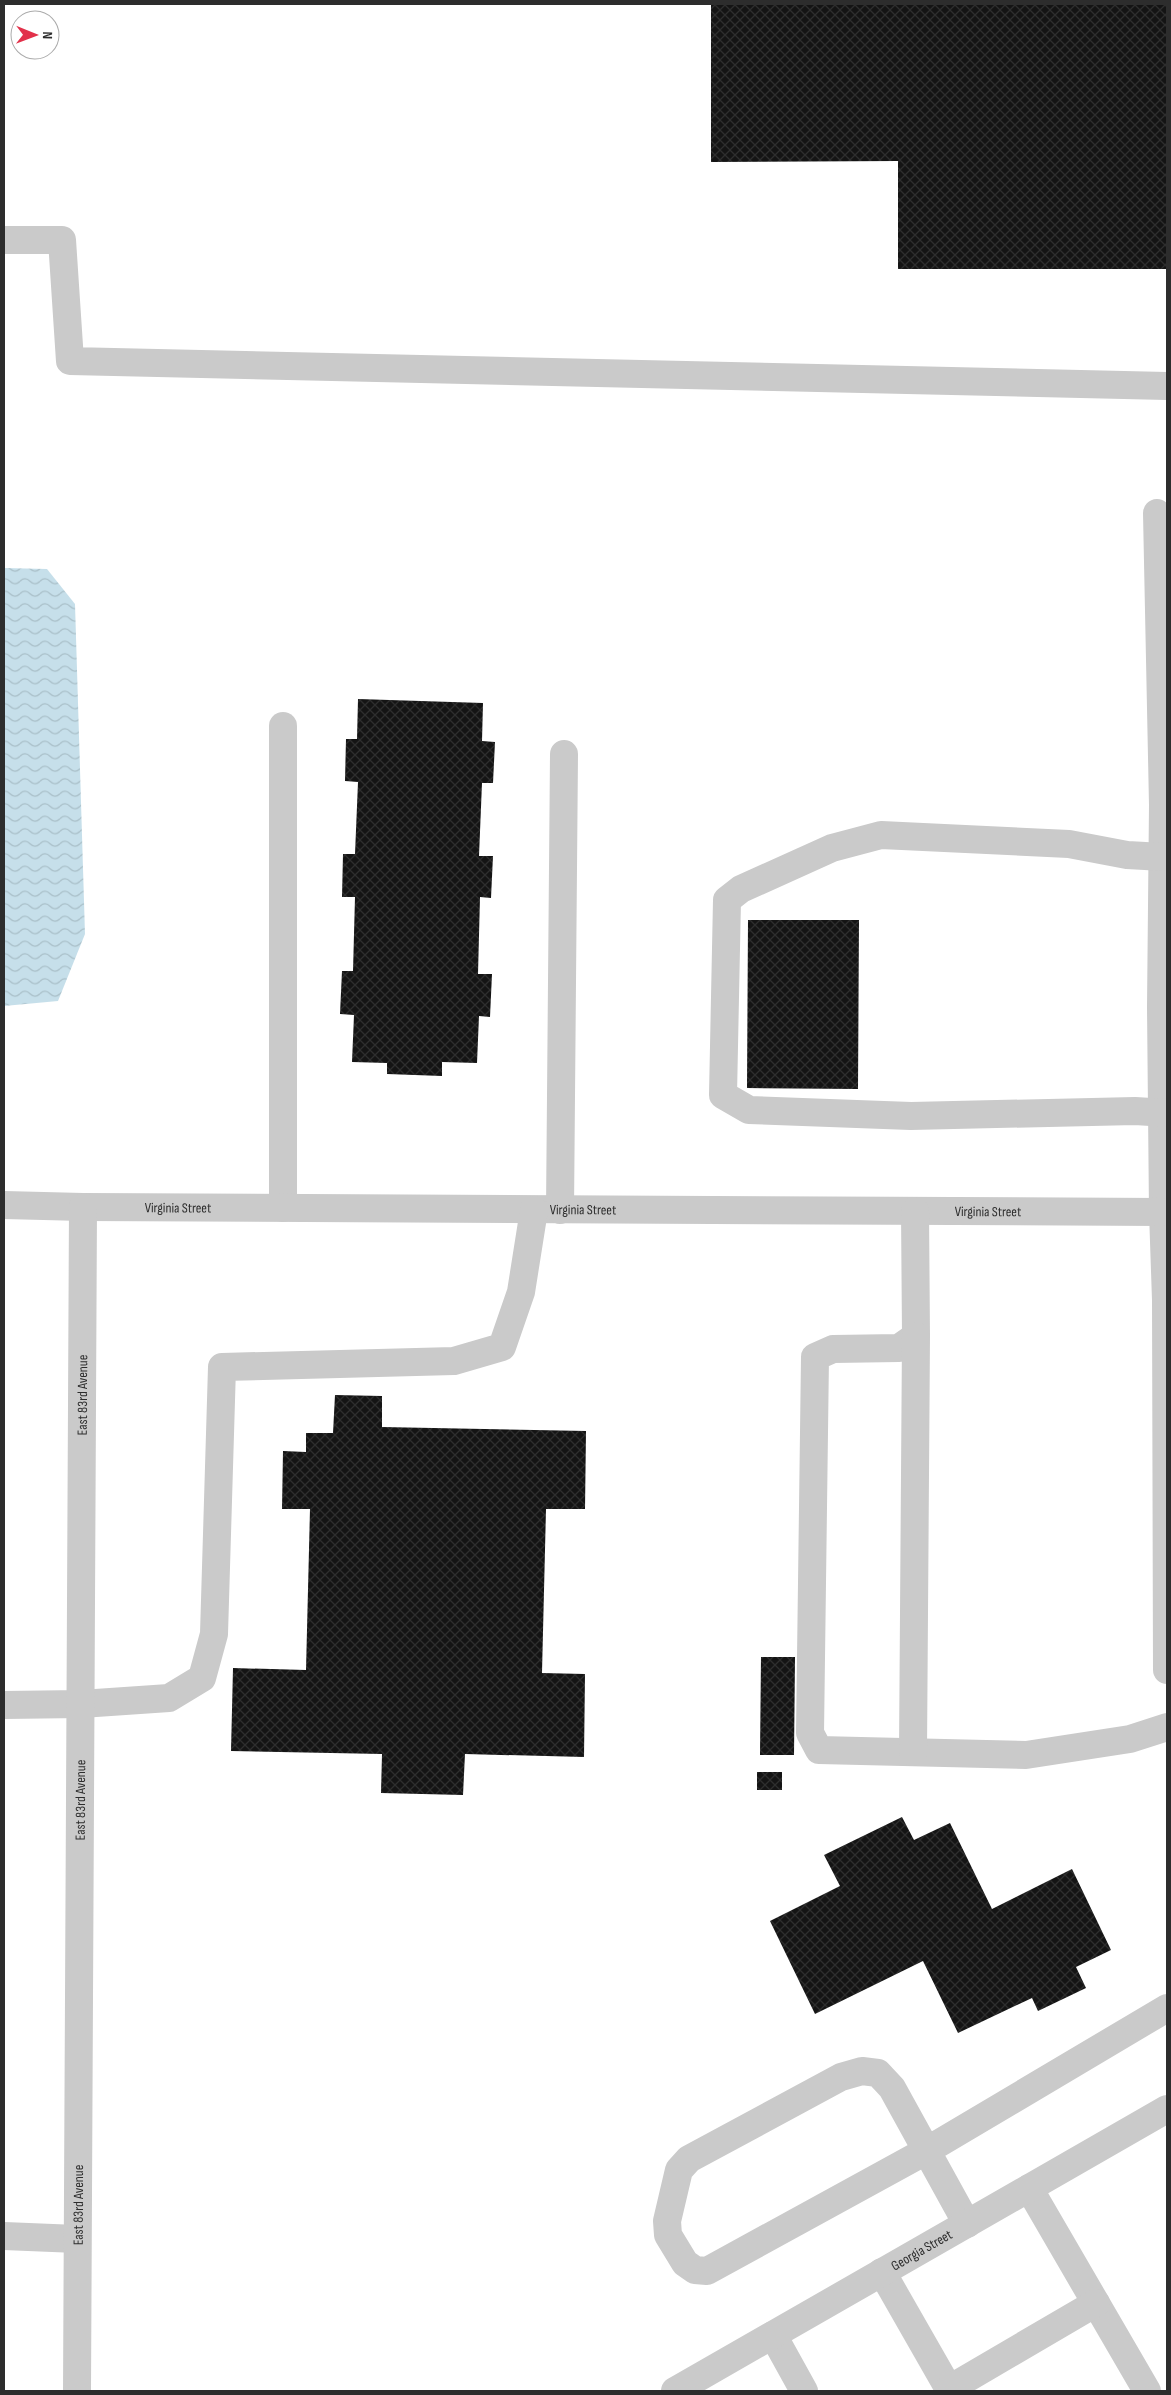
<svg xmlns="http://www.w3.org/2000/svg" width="1171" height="2395" font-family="'Sofia Sans Condensed',sans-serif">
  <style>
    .water { fill: url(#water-waves) }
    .building { fill: url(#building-cross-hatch) }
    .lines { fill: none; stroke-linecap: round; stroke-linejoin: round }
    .minor { stroke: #cacaca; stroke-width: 28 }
    .labels { text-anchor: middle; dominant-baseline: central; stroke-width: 5; stroke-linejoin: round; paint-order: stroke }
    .street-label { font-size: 14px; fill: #2d2d2d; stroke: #fff }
  </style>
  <defs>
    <pattern id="water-waves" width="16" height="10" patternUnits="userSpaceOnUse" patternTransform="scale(1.25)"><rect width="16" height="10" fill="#c6dfea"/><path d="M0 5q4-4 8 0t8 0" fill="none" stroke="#aac0c9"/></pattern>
    <pattern id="building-cross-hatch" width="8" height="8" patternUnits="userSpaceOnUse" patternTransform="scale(1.25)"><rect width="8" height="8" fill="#141414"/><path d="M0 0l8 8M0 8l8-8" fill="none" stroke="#2e2e2e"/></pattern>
  </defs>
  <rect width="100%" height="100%" fill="#fff"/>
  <path class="water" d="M 4,568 L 47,569 L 75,604 L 85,934 L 58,1001 L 4,1006 Z"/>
  <path class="building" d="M 711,4 L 1167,4 L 1167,269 L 898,269 L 898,161 L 711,162 Z
    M 358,699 L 483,703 L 482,741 L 495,742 L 493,783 L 482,783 L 479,856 L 493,856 L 491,898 L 480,897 L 478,974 L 492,974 L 490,1017 L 479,1016 L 477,1063 L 442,1062 L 442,1076 L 387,1074 L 387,1063 L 352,1062 L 354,1015 L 340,1014 L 342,971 L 353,971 L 355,897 L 342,897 L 343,854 L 355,854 L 358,782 L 345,781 L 346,739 L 357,739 Z
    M 748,920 L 859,920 L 858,1089 L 747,1088 Z
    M 335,1395 L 382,1396 L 382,1427 L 586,1431 L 585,1509 L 546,1509 L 542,1673 L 585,1674 L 584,1757 L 465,1754 L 463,1795 L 381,1793 L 382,1754 L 231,1751 L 233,1668 L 306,1670 L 310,1509 L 282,1509 L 283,1451 L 306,1452 L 306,1433 L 333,1433 Z
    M 761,1657 L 795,1657 L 794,1755 L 760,1755 Z
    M 757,1772 L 782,1772 L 782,1790 L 757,1790 Z
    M 902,1817 L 914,1840 L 950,1823 L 992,1909 L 1072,1869 L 1111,1950 L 1076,1967 L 1086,1988 L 1038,2011 L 1032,1998 L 958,2033 L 923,1961 L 815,2014 L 770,1921 L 840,1886 L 824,1855 Z"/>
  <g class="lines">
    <g class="minor">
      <path d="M 4,240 L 62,240 L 70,361 L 1167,386"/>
      <path d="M 1157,513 L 1163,805 L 1161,1007 L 1163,1212 L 1166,1300 L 1167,1670"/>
      <path d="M 283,726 L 283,1208"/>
      <path d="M 1163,857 L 1127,855 L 1069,844 L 881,835 L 832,848 L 741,889 L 727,900 L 723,1095 L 749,1110 L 911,1116 L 1135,1111 L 1167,1113"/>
      <path id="s1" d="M 4,1205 L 83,1207 L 1163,1212"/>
      <path d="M 560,1210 L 564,754"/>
      <path d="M 915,1211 L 916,1336 L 899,1348 L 833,1349 L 815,1357 L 810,1733 L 819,1750 L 1026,1755 L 1130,1739 L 1167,1727"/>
      <path d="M 4,1705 L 81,1704 L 169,1698 L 202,1678 L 214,1634 L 222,1367 L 454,1361 L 502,1347 L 521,1292 L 534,1210"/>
      <path d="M 913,1752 L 916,1336"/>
      <path d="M 1029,2188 L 1147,2391"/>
      <path d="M 967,2224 L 892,2088 L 878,2073 L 862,2071 L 841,2077 L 689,2159 L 679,2170 L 667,2221 L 668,2235 L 685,2263 L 695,2270 L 707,2271 L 926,2151 L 1167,2008"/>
      <path d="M 4,2236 L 77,2239"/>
      <path d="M 882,2272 L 950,2391"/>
      <path d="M 773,2335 L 804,2391"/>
      <path d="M 949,2389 L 1096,2303"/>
      <path id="s2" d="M 77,2391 L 83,1207"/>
      <path id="s3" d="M 675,2391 L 1167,2109"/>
    </g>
  </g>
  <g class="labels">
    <g class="street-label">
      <text stroke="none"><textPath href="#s1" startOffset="174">Virginia Street</textPath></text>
      <text stroke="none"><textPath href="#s1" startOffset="579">Virginia Street</textPath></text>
      <text stroke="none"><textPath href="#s1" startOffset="984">Virginia Street</textPath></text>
      <text stroke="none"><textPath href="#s2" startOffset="996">East 83rd Avenue</textPath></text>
      <text stroke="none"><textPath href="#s2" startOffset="591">East 83rd Avenue</textPath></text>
      <text stroke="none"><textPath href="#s2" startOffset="186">East 83rd Avenue</textPath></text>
      <text stroke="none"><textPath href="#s3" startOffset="284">Georgia Street</textPath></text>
    </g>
  </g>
  <rect width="1171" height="2395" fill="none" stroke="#2d2d2d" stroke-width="10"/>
  <g transform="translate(35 35) rotate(91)"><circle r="24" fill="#ffffff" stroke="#ababab"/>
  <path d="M0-4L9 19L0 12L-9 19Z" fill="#e2314a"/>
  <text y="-8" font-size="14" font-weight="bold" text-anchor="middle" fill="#2d2d2d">N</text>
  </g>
</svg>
